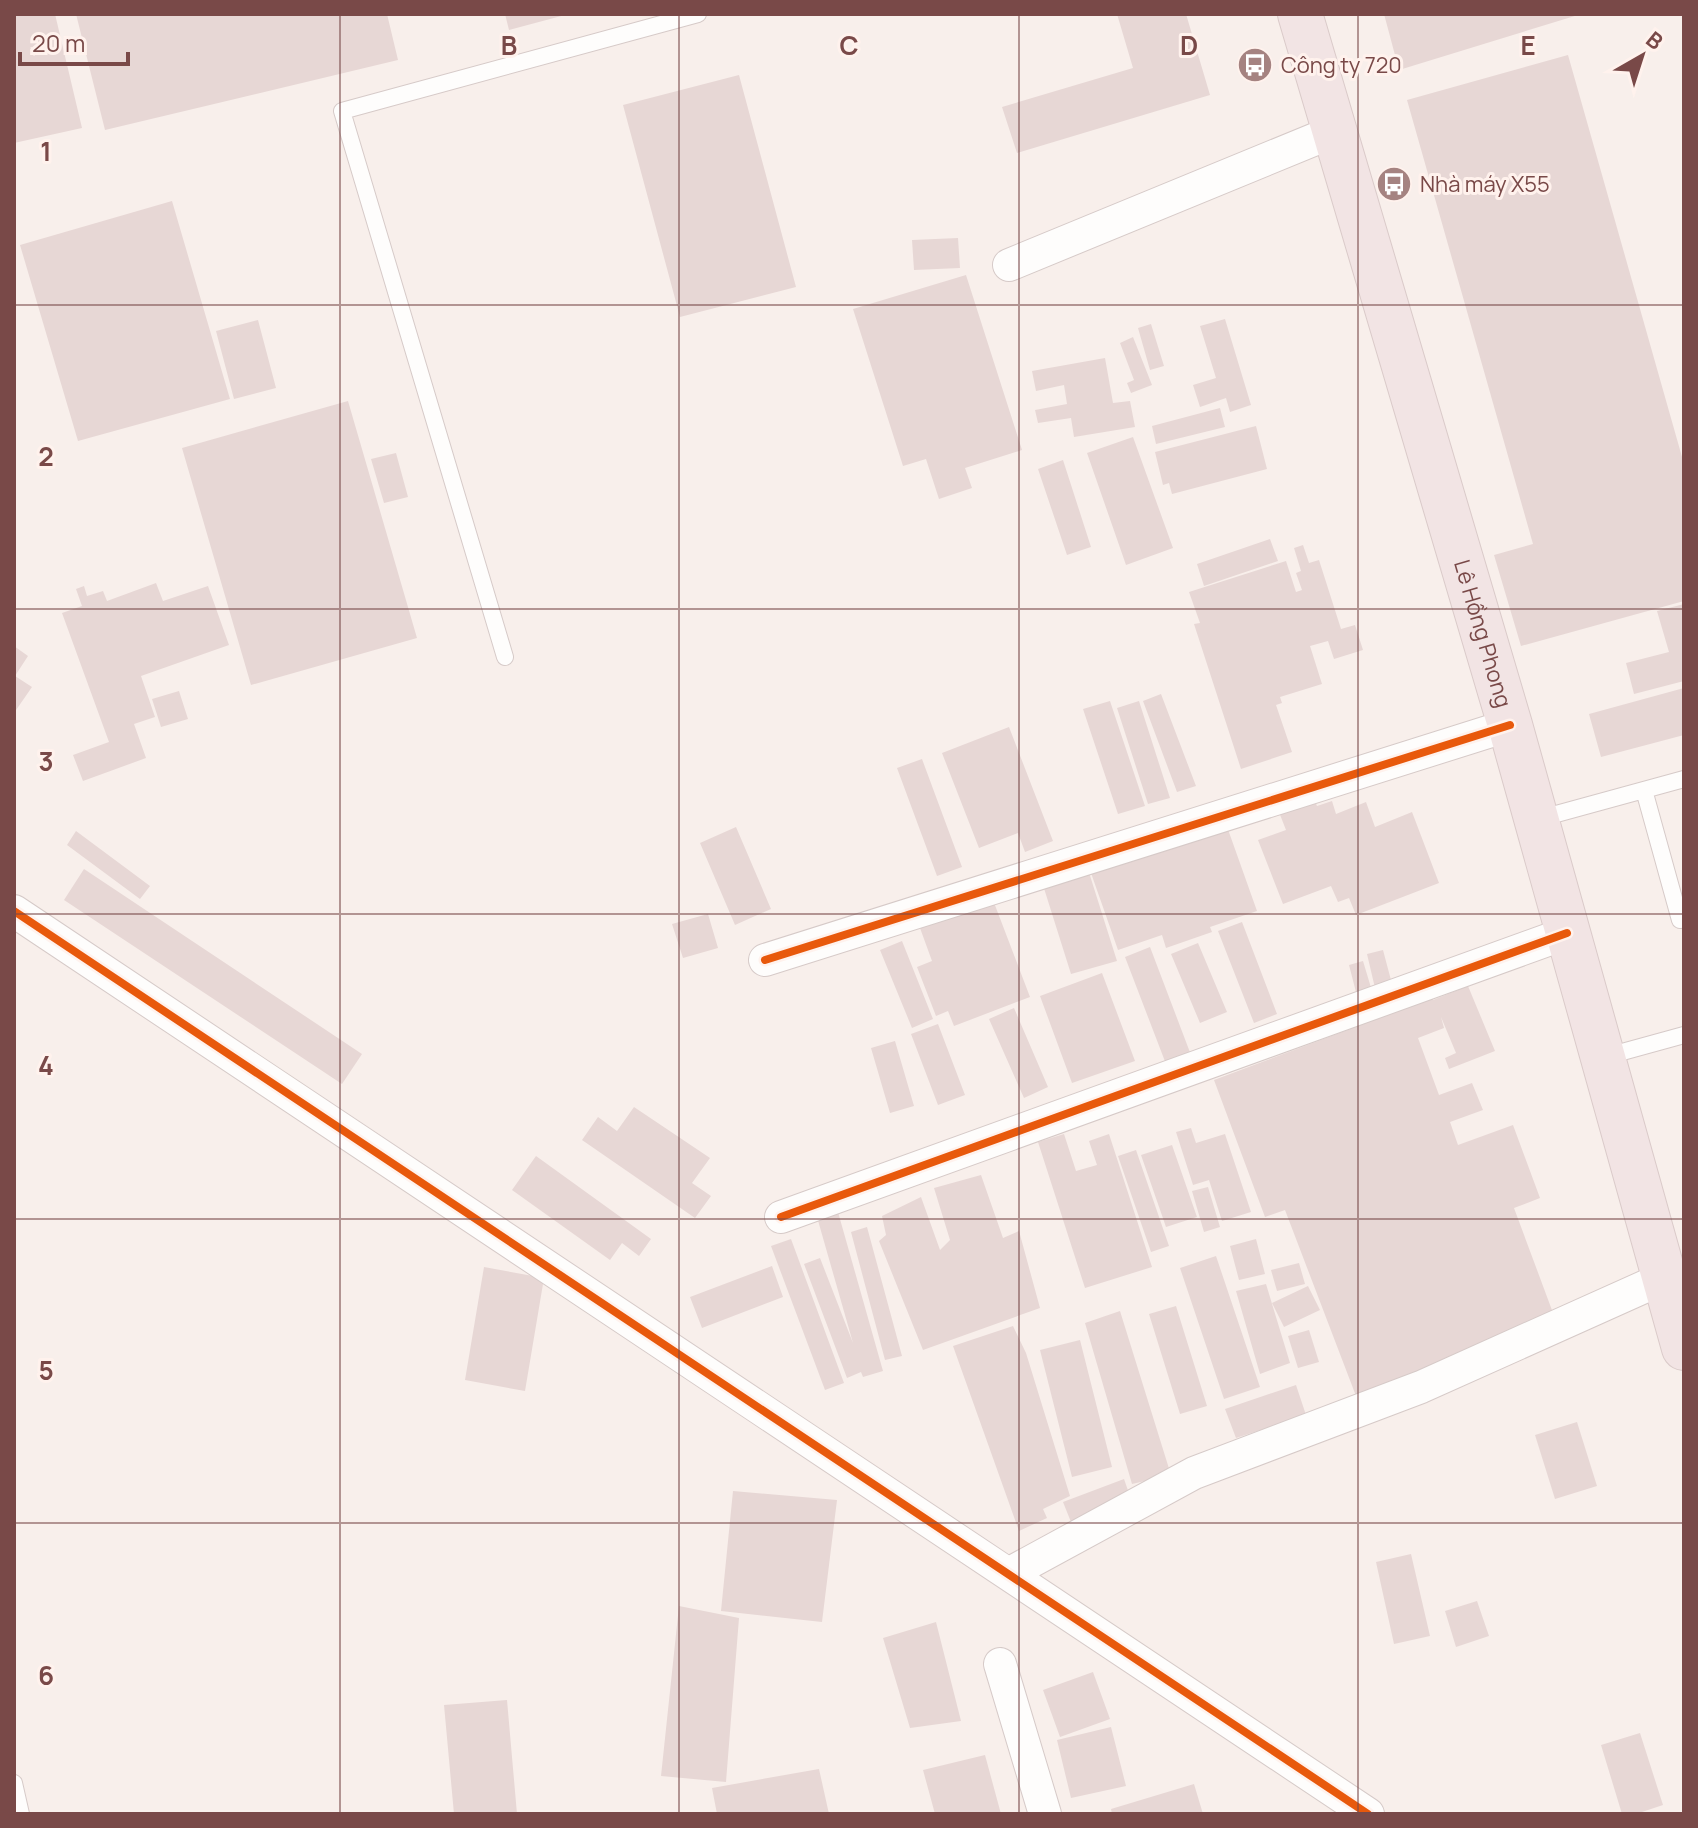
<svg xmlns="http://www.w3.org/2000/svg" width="1698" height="1828" font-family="Manrope,sans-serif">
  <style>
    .building { fill: #e7d7d5 }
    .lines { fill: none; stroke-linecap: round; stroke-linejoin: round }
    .lane-casing { stroke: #d6cac8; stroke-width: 18 }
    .street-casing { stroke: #d6cac8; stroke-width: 34 }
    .highway-casing { stroke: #dacac9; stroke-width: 46 }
    .lane { stroke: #fefdfc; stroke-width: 16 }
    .street { stroke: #fefdfc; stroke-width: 32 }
    .highway { stroke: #f2e4e4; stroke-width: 44 }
    .cycleway-casing { stroke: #fff2ed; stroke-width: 13 }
    .cycleway { stroke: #e8590c; stroke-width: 8 }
    .grid { fill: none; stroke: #794948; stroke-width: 2; stroke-opacity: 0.55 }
    .labels { text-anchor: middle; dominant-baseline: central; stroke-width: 6; stroke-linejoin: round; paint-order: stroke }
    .poi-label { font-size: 22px; fill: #794948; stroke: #fff2ed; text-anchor: start }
    .street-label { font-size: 22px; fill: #794948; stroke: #fff2ed }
    .grid-label { font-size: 26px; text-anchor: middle; font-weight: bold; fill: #794948; stroke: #fff2ed; stroke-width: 6; stroke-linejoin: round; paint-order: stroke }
  </style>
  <rect width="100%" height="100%" fill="#f8efeb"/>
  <path class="building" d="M 14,14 L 55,14 L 82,128 L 14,143 Z
    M 76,14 L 387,14 L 398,60 L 105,130 Z
    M 505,14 L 565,14 L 565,15 L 509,30 Z
    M 1117,14 L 1186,14 L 1210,95 L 1017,153 L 1002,107 L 1133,68 Z
    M 1384,14 L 1578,14 L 1578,15 L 1399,70 Z
    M 1568,55 L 1684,464 L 1684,601 L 1521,646 L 1494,555 L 1533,544 L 1407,100 Z
    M 739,75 L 796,287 L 680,317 L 623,105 Z
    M 172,201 L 230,399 L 78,441 L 20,245 Z
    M 958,238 L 960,268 L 914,270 L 912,240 Z
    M 966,275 L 1022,450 L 965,468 L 972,488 L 939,499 L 926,459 L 903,466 L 853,309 Z
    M 1225,319 L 1251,405 L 1230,412 L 1226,398 L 1200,407 L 1193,385 L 1216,378 L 1200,326 Z
    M 258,320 L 276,388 L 234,399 L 216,331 Z
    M 1151,324 L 1164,366 L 1150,370 L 1138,328 Z
    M 1133,337 L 1152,385 L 1131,393 L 1127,383 L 1134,380 L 1120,343 Z
    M 1105,358 L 1113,403 L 1130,401 L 1135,427 L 1074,437 L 1071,418 L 1038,423 L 1035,410 L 1067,404 L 1064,385 L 1036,391 L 1032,371 Z
    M 348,401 L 417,638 L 251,685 L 182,448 Z
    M 1220,408 L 1225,427 L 1156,444 L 1152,426 Z
    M 1256,426 L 1267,469 L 1172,494 L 1169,483 L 1163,485 L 1155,452 Z
    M 1133,437 L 1173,548 L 1126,565 L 1087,453 Z
    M 396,453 L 408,497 L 384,503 L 371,459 Z
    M 1063,460 L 1091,547 L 1067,555 L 1038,469 Z
    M 1270,539 L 1278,561 L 1204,586 L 1197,564 Z
    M 1303,545 L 1309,563 L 1319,560 L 1341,629 L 1355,625 L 1363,650 L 1334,659 L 1328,641 L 1310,646 L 1322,684 L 1280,697 L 1282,703 L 1276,705 L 1292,752 L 1241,769 L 1194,624 L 1200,623 L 1189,592 L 1286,561 L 1296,592 L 1302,590 L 1296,573 L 1301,571 L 1294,548 Z
    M 156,583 L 163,601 L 208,586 L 229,645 L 141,676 L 155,717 L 134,724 L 146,758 L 83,781 L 73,755 L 109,742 L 62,613 L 82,606 L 76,589 L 84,586 L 87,596 L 103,591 L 107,601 Z
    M 1684,604 L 1684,681 L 1634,694 L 1626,663 L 1669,652 L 1657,611 Z
    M 14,646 L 28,656 L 15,676 L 32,687 L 14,713 Z
    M 1684,688 L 1684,735 L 1601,757 L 1589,714 Z
    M 179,691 L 188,719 L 161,727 L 152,699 Z
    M 1161,694 L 1196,786 L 1177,792 L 1143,701 Z
    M 1110,701 L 1145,806 L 1118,814 L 1083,709 Z
    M 1139,701 L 1170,798 L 1148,804 L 1117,708 Z
    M 1009,727 L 1053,841 L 1025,852 L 1018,833 L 979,848 L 942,753 Z
    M 922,759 L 962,867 L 937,876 L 897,768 Z
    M 1312,794 L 1317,806 L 1332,801 L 1336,814 L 1366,802 L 1375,827 L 1412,812 L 1439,883 L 1356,915 L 1349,898 L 1338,902 L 1331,886 L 1283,904 L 1258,840 L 1286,830 L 1277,807 Z
    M 1225,821 L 1257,911 L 1210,927 L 1212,932 L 1166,948 L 1162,935 L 1118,950 L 1091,873 Z
    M 736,827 L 771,909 L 735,925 L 700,843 Z
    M 76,831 L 150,886 L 140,899 L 67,845 Z
    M 1086,863 L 1117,961 L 1071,974 L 1042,882 Z
    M 84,869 L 362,1054 L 342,1084 L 64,900 Z
    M 993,900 L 1030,997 L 954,1026 L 948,1011 L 936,1016 L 917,967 L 932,961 L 920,928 Z
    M 708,914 L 718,948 L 683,958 L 672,924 Z
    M 1242,922 L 1277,1014 L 1254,1023 L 1218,931 Z
    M 902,941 L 933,1019 L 912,1028 L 880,950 Z
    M 1198,943 L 1227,1012 L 1200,1023 L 1171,954 Z
    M 1150,947 L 1191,1055 L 1166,1064 L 1125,957 Z
    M 1383,950 L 1392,984 L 1375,988 L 1367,954 Z
    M 1363,961 L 1372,991 L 1357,996 L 1349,965 Z
    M 1102,973 L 1135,1061 L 1072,1083 L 1040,996 Z
    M 1468,986 L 1495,1051 L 1449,1069 L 1445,1058 L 1456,1053 L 1441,1017 L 1444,1028 L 1418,1038 L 1439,1095 L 1472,1083 L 1483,1110 L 1450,1122 L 1458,1145 L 1513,1125 L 1540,1198 L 1514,1208 L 1556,1321 L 1356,1396 L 1285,1210 L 1265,1217 L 1214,1080 L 1433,998 L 1433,1000 Z
    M 1014,1008 L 1048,1087 L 1024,1098 L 989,1019 Z
    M 938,1024 L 965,1095 L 938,1105 L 911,1034 Z
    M 895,1041 L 914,1106 L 890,1113 L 871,1048 Z
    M 634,1107 L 710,1158 L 692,1183 L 711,1196 L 695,1218 L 582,1140 L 598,1117 L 617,1131 Z
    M 1191,1128 L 1196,1143 L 1225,1134 L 1251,1212 L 1222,1221 L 1209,1180 L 1193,1185 L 1176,1132 Z
    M 1064,1134 L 1076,1171 L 1097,1165 L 1089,1141 L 1109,1134 L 1152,1267 L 1085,1288 L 1038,1142 Z
    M 1172,1145 L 1197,1217 L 1166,1227 L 1141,1155 Z
    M 1136,1150 L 1169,1246 L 1151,1252 L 1118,1156 Z
    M 536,1156 L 651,1239 L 639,1256 L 622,1243 L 610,1260 L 512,1190 Z
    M 981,1175 L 1003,1238 L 1019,1231 L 1040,1308 L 923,1350 L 879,1241 L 886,1235 L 882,1216 L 921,1197 L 940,1250 L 950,1240 L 934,1188 Z
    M 1208,1187 L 1220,1227 L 1204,1232 L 1192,1191 Z
    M 838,1212 L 883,1371 L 863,1377 L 861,1372 L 847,1378 L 804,1264 L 820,1258 L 853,1343 L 817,1217 Z
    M 867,1227 L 902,1356 L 885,1360 L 851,1232 Z
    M 791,1239 L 844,1383 L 825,1390 L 771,1246 Z
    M 1256,1239 L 1265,1274 L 1239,1280 L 1230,1246 Z
    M 1216,1256 L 1260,1387 L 1224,1399 L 1180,1268 Z
    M 1299,1263 L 1305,1284 L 1277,1291 L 1271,1270 Z
    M 772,1266 L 783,1297 L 702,1328 L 690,1297 Z
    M 484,1267 L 544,1278 L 525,1391 L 465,1380 Z
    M 1266,1284 L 1290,1363 L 1260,1374 L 1236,1291 Z
    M 1308,1286 L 1320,1310 L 1284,1327 L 1272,1303 Z
    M 1176,1306 L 1207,1406 L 1180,1414 L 1149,1314 Z
    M 1120,1311 L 1171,1475 L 1132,1484 L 1085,1323 Z
    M 1013,1326 L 1026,1353 L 1070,1496 L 1043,1509 L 1047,1518 L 1019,1531 L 953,1346 Z
    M 1309,1330 L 1319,1362 L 1298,1368 L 1288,1336 Z
    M 1080,1340 L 1112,1467 L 1072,1477 L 1040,1350 Z
    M 1296,1385 L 1306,1415 L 1236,1438 L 1225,1409 Z
    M 1577,1422 L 1597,1486 L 1555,1499 L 1535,1435 Z
    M 1124,1479 L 1131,1499 L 1071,1522 L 1063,1502 Z
    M 733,1491 L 837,1500 L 822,1622 L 721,1611 Z
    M 1411,1554 L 1430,1636 L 1394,1644 L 1376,1562 Z
    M 1477,1601 L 1489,1636 L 1456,1647 L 1445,1611 Z
    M 679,1606 L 739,1618 L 726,1782 L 661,1776 Z
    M 936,1622 L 961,1721 L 910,1728 L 883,1638 Z
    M 1093,1672 L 1110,1719 L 1060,1737 L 1043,1690 Z
    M 507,1700 L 517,1814 L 454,1814 L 444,1705 Z
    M 1111,1727 L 1126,1786 L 1071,1798 L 1057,1740 Z
    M 1640,1733 L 1663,1805 L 1636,1814 L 1622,1814 L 1601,1745 Z
    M 985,1755 L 1001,1814 L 935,1814 L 923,1770 Z
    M 819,1769 L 829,1814 L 717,1814 L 712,1788 Z
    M 1194,1784 L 1203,1814 L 1112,1814 L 1111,1809 Z"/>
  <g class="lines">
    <g class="lane-casing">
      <path id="lane" d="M 505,657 L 342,111 L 698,14
        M 1644,790 L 1680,920
        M 1538,819 L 1684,779
        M 1604,1057 L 1684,1035
        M 14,1783 L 21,1814"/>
    </g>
    <g class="street-casing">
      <path id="street" d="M 1009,265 L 1335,131
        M 14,911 L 1368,1814
        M 765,960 L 1510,725
        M 781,1217 L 1567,933
        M 1010,1573 L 1194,1473 L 1421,1387 L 1664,1278
        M 1000,1664 L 1045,1814"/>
    </g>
    <g class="highway-casing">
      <g id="highway">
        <path id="s1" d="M 1300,14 L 1510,725 L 1684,1348"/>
      </g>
    </g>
    <use href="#lane" class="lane"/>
    <use href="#street" class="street"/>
    <use href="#highway" class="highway"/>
    <g class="cycleway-casing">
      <path id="cycleway" d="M 14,911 L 1368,1814
        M 765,960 L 1510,725
        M 781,1217 L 1567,933"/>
    </g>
    <use href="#cycleway" class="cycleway"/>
  </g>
  <path class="grid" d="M 340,14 L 340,1814M 679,14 L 679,1814M 1019,14 L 1019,1814M 1358,14 L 1358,1814M 14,305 L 1684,305M 14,609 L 1684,609M 14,914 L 1684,914M 14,1219 L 1684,1219M 14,1523 L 1684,1523"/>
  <defs>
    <g id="bus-disc" transform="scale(1.8)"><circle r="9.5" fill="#a58381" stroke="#fff2ed"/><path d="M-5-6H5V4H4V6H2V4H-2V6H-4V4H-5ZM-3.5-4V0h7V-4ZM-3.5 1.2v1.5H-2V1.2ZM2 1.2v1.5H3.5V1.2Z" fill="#fff"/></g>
  </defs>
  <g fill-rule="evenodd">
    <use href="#bus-disc" x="1255" y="65"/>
    <use href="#bus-disc" x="1394" y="184"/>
  </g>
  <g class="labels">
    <g class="poi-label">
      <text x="1281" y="65">Công ty 720</text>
      <text x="1420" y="184">Nhà máy X55</text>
    </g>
    <g class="street-label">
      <text stroke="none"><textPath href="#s1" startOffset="646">Lê Hồng Phong</textPath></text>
    </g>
  </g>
  <g class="grid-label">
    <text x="509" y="55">B</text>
    <text x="849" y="55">C</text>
    <text x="1189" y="55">D</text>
    <text x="1528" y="55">E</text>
    <text x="46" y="161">1</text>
    <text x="46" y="466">2</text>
    <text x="46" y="771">3</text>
    <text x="46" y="1075">4</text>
    <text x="46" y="1380">5</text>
    <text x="46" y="1685">6</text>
  </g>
  <rect width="1698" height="1828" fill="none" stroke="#794948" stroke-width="32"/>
  <g transform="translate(1642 56) rotate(39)" stroke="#fff2ed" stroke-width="6" paint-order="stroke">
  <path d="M0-6L14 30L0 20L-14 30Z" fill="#794948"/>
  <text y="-12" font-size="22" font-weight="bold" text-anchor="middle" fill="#794948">B</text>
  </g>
  <path d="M20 52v12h108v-12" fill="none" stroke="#794948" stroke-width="4"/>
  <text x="32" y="52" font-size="24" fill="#794948" stroke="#fff2ed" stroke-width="6" paint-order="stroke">20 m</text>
</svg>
